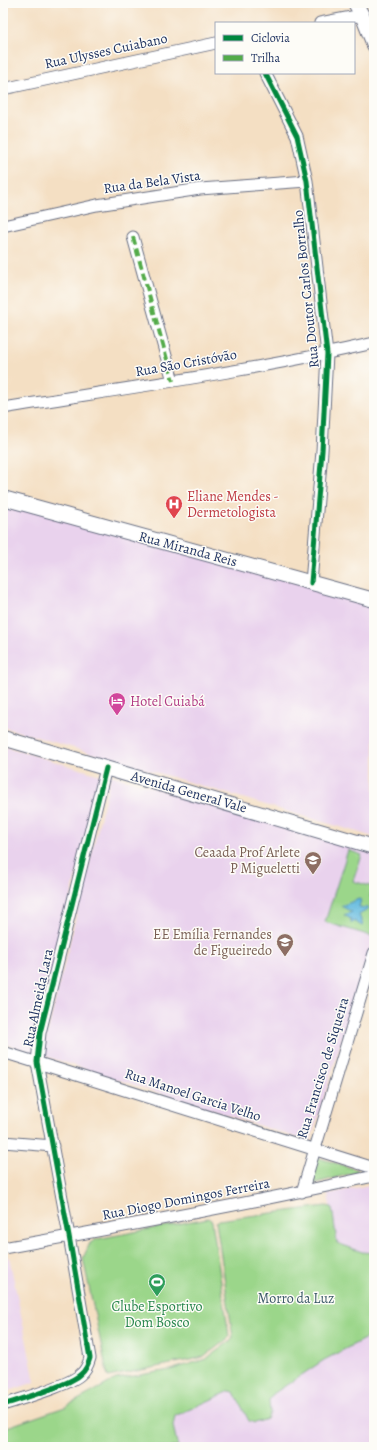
<svg xmlns="http://www.w3.org/2000/svg" width="377" height="1450" font-family="Alegreya,serif">
  <style>
    .built { fill: #e9d2ed }
    .green { fill: #9bd68a; stroke: #5b8274 }
    .water { fill: #62badf; stroke: #3e749e }
    .lines { fill: none; stroke-linecap: round; stroke-linejoin: round }
    .minor-casing { stroke: #676d81; stroke-width: 13 }
    .major-casing { stroke: #676d81; stroke-width: 16 }
    .minor { stroke: #fff; stroke-width: 11 }
    .major { stroke: #fff; stroke-width: 14 }
    .quiet { stroke: #52ab49; stroke-width: 4; stroke-dasharray: 8 4; stroke-linecap: butt }
    .cycleway-casing { stroke: #fdfcf7; stroke-width: 8 }
    .cycleway { stroke: #00873e; stroke-width: 5 }
    .labels { text-anchor: middle; dominant-baseline: central; stroke-width: 3; stroke-linejoin: round; paint-order: stroke }
    .street-label { font-size: 14px; fill: #1b2f5e; stroke: #fdfcf7 }
    .health-label { font-size: 14px; fill: #be3a42; stroke: #fdfcf7; text-anchor: start }
    .hotel-label { font-size: 14px; fill: #b23c85; stroke: #fdfcf7; text-anchor: start }
    .education-label { font-size: 14px; fill: #785e54; stroke: #fdfcf7; text-anchor: end }
    .park-label { font-size: 14px; fill: #3b5969; stroke: #fdfcf7 }
    .leisure-label { font-size: 14px; fill: #27864d; stroke: #fdfcf7 }
  </style>
  <rect width="100%" height="100%" fill="#fdfcf7"/>
  <filter id="ink" filterUnits="userSpaceOnUse"><feTurbulence type="fractalNoise" baseFrequency=".025" numOctaves="2"/><feDisplacementMap in="SourceGraphic" scale="8" xChannelSelector="R" yChannelSelector="G"/><feConvolveMatrix kernelMatrix="1 2 1 2 8 2 1 2 1" color-interpolation-filters="sRGB"/></filter>
  <filter id="wash" filterUnits="userSpaceOnUse"><feTurbulence type="fractalNoise" baseFrequency=".012" numOctaves="4" result="noise"/><feDisplacementMap in="SourceGraphic" scale="16" xChannelSelector="R" yChannelSelector="G"/><feGaussianBlur stdDeviation="0.9" result="paint"/><feColorMatrix in="noise" values="0 0 0 0 0 0 0 0 0 0 0 0 0 0 0 0 0 1.4 0 .05"/><feComposite in="paint" operator="in"/></filter>
  <g filter="url(#wash)">
    <rect width="100%" height="100%" fill="#f4dfc3"/>
    <path class="built" d="M 3,500 L 374,604 L 374,837 L 3,727 Z
      M 3,746 L 100,775 L 34,1053 L 3,1043 Z
      M 111,775 L 374,854 L 374,936 L 310,1142 L 42,1055 Z
      M 374,1184 L 374,1253 L 362,1252 L 337,1243 L 328,1194 Z
      M 9,1257 L 35,1382 L 3,1393 L 3,1258 Z
      M 374,1334 L 374,1444 L 371,1447 L 178,1447 L 173,1426 L 175,1416 L 230,1391 L 234,1392 L 249,1421 L 270,1413 L 269,1400 L 273,1394 L 324,1360 Z"/>
    <path class="green" d="M 348,850 L 362,855 L 353,881 L 373,887 L 370,897 L 374,898 L 374,926 L 371,936 L 325,922 Z
      M 316,1157 L 358,1170 L 357,1172 L 312,1184 L 309,1183 Z
      M 326,1206 L 332,1207 L 337,1243 L 362,1252 L 374,1253 L 374,1334 L 324,1360 L 273,1394 L 269,1400 L 270,1413 L 267,1419 L 255,1423 L 249,1421 L 234,1392 L 230,1391 L 175,1416 L 173,1426 L 178,1447 L 3,1447 L 3,1432 L 7,1427 L 65,1407 L 116,1379 L 170,1370 L 206,1359 L 229,1342 L 233,1337 L 216,1222 L 218,1220 Z
      M 208,1218 L 212,1221 L 229,1336 L 227,1339 L 204,1357 L 108,1377 L 83,1258 L 90,1243 L 97,1239 Z"/>
    <path class="water" d="M 359,899 L 361,900 L 359,907 L 367,908 L 369,909 L 359,915 L 363,925 L 362,926 L 354,921 L 352,923 L 351,922 L 351,919 L 344,915 L 352,912 L 341,906 Z"/>
  </g>
  <g filter="url(#ink)">
    <g class="lines">
      <g class="minor-casing">
        <path id="minor" d="M 320,23 L 362,15
          M 265,73 L 297,136 L 307,181 L 327,354 L 322,451 L 311,583
          M 3,89 L 216,43
          M 3,226 L 97,205 L 200,189 L 307,181
          M 133,237 L 173,381
          M 3,408 C 127,388 252,371 374,343
          M 3,1052 L 374,1168
          M 3,1142 L 53,1146
          M 302,1192 L 374,953
          M 3,1248 C 127,1226 251,1203 374,1176
          M 3,1405 C 20,1399 71,1385 81,1374 C 86,1370 88,1365 90,1358 L 69,1236 L 37,1062 L 40,1033 L 106,768"/>
      </g>
      <g class="major-casing">
        <path id="major" d="M 355,3 L 362,15 L 374,45
          M 3,498 L 374,600
          M 3,738 L 374,847"/>
      </g>
      <use href="#minor" class="minor"/>
      <use href="#major" class="major"/>
      <path class="quiet" d="M 133,237 L 173,381"/>
      <g class="cycleway-casing">
        <path id="cycleway" d="M 265,73 L 297,136 L 307,181 L 327,354 L 322,451 L 311,583
          M 3,1405 C 20,1399 71,1385 81,1374 C 86,1370 88,1365 90,1358 L 69,1236 L 37,1062 L 40,1033 L 106,768"/>
      </g>
      <use href="#cycleway" class="cycleway"/>
    </g>
  </g>
  <defs>
    <g id="hospital-pin" transform="scale(0.9)"><path d="M0 17L-7.5 6A9.5 9.5 0 1 1 7.5 6Z" fill="#e0444e" stroke="#fdfcf7"/><path d="M-5-5h3v3.5h4V-5h3V5h-3V1.5h-4V5h-3Z" fill="#fff"/></g>
    <g id="hotel-pin" transform="scale(0.9)"><path d="M0 17L-7.5 6A9.5 9.5 0 1 1 7.5 6Z" fill="#d1479c" stroke="#fdfcf7"/><path d="M-6-4.5h1.5V1H6V5H4.5V3h-9V5H-6ZM-4 0a1.8 1.8 0 1 1 3.6 0ZM.5 0V-2.5h3Q6-2.5 6 0Z" fill="#fff"/></g>
    <g id="school-pin" transform="scale(0.9)"><path d="M0 17L-7.5 6A9.5 9.5 0 1 1 7.5 6Z" fill="#8d6e63" stroke="#fdfcf7"/><path d="M0-5L7-2L0 1L-7-2ZM-4 1L0 2.5L4 1V4Q0 6-4 4Z" fill="#fff"/></g>
    <g id="stadium-pin" transform="scale(0.9)"><path d="M0 17L-7.5 6A9.5 9.5 0 1 1 7.5 6Z" fill="#2e9e5b" stroke="#fdfcf7"/><path d="M0-5a6.5 5 0 1 0 0 10a6.5 5 0 1 0 0-10ZM-3.5-1.8h7v3.6h-7Z" fill="#fff"/></g>
  </defs>
  <g fill-rule="evenodd">
    <use href="#hospital-pin" x="174" y="504"/>
    <use href="#hotel-pin" x="117" y="701"/>
    <use href="#school-pin" x="313" y="860"/>
    <use href="#school-pin" x="285" y="942"/>
    <use href="#stadium-pin" x="157" y="1282"/>
  </g>
  <g class="labels">
    <g class="street-label">
      <text transform="translate(106 51) rotate(-12)">Rua Ulysses Cuiabano</text>
      <text transform="translate(152 182) rotate(-8)">Rua da Bela Vista</text>
      <text transform="translate(306 289) rotate(-96)">Rua Doutor Carlos Borralho</text>
      <text transform="translate(186 363) rotate(-10)">Rua São Cristóvão</text>
      <text transform="translate(188 549) rotate(15)">Rua Miranda Reis</text>
      <text transform="translate(189 792) rotate(16)">Avenida General Vale</text>
      <text transform="translate(38 998) rotate(-78)">Rua Almeida Lara</text>
      <text transform="translate(323 1068) rotate(-73)">Rua Francisco de Siqueira</text>
      <text transform="translate(193 1095) rotate(18)">Rua Manoel Garcia Velho</text>
      <text transform="translate(186 1199) rotate(-11)">Rua Diogo Domingos Ferreira</text>
    </g>
    <g class="health-label">
      <text x="187" y="496">Eliane Mendes -<tspan x="187" dy="16">Dermetologista</tspan></text>
    </g>
    <g class="hotel-label">
      <text x="130" y="701">Hotel Cuiabá</text>
    </g>
    <g class="education-label">
      <text x="300" y="852">Ceaada Prof Arlete<tspan x="300" dy="16">P Migueletti</tspan></text>
      <text x="272" y="934">EE Emília Fernandes<tspan x="272" dy="16">de Figueiredo</tspan></text>
    </g>
    <g class="park-label">
      <text x="296" y="1298">Morro da Luz</text>
    </g>
    <g class="leisure-label">
      <text x="157" y="1306">Clube Esportivo<tspan x="157" dy="16">Dom Bosco</tspan></text>
    </g>
  </g>
  <rect width="377" height="1450" fill="none" stroke="#fdfcf7" stroke-width="16"/>
  <rect x="215" y="22" width="140" height="52" fill="#fdfcf7" stroke="#a3aaba"/>
  <rect x="223" y="35" width="20" height="6" fill="#00873e" stroke="#a3aaba"/>
  <text x="251" y="42" font-size="12" fill="#1b2f5e">Ciclovia</text>
  <rect x="223" y="55" width="20" height="6" fill="#52ab49" stroke="#a3aaba"/>
  <text x="251" y="62" font-size="12" fill="#1b2f5e">Trilha</text>
</svg>
